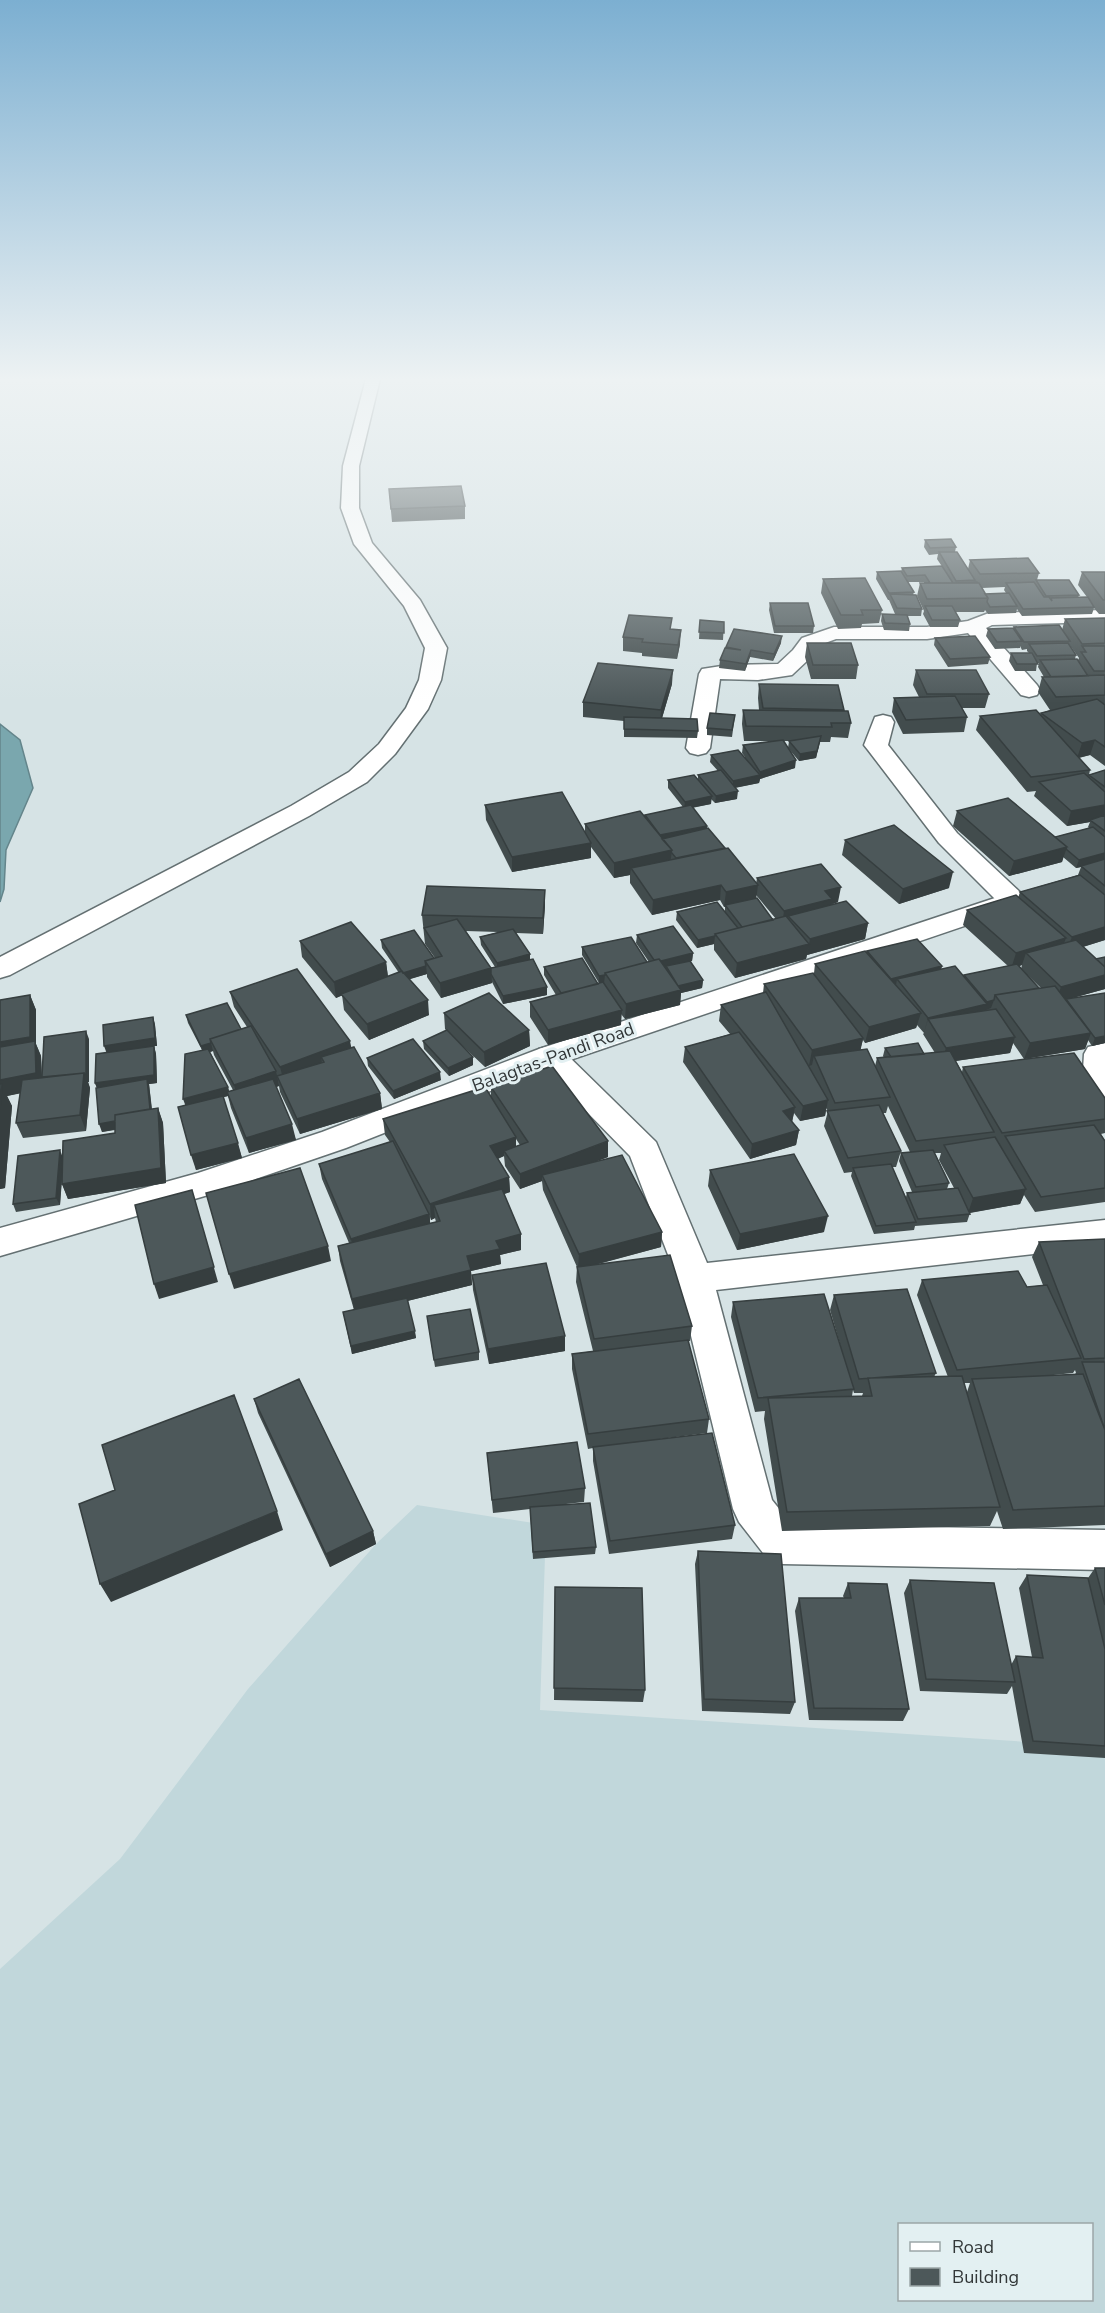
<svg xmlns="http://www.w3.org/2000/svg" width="1105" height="2313" font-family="'Nunito Sans',sans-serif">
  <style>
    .built { fill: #c1d7db; fill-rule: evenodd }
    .water { fill: #7aa7ae; stroke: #64858b; stroke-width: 1.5 }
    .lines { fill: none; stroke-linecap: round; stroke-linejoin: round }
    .street-casing { stroke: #647072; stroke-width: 3 }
    .secondary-casing { stroke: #647072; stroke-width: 3 }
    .street { fill: #fff; fill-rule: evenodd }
    .secondary { fill: #fff; fill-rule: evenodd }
    .wall { fill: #424c4d; fill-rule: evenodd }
    .shaded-wall { fill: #363e3f }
    .building { fill: #4d585a; stroke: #363e3f; stroke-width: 1.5 }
    .labels { text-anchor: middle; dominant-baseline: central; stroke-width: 6; stroke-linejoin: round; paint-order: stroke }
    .street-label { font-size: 18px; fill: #323738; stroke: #e3f0f2 }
  </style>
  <rect width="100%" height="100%" fill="#d6e3e5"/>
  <path class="built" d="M 417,1505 L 546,1525 L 540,1710 L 1105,1747 L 1105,2313 L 0,2313 L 0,1969 L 120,1859 L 248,1689 L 376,1544 ZM 900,2224 L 1092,2224 L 1092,2300 L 900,2300 Z"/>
  <path class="water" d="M 0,724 L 20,740 L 33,788 L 6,850 L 4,889 L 0,902 Z"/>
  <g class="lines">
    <g class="street-casing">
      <path id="street" d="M 1105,610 L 1105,622 L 992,625 L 986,628 L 1037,685 L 1040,690 L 1037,695 L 1029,697 L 1021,695 L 968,633 L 927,639 L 836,639 L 817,646 L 809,659 L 792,675 L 758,680 L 720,679 L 710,748 L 706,753 L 698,755 L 690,753 L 686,748 L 699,674 L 702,669 L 728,665 L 778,664 L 793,650 L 802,638 L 834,627 L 927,627 L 968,621 L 989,613 Z
        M 883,715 L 891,717 L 894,722 L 888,745 L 957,833 L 1022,894 L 1026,900 L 1022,906 L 1012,908 L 1002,906 L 939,843 L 868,750 L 864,745 L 875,717 Z
        M 1105,1043 L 1105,1108 L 1094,1105 L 1082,1086 L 1084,1054 L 1088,1047 Z
        M 550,1046 L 561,1049 L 656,1142 L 707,1263 L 1105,1220 L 1105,1246 L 716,1290 L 772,1500 L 792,1525 L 1105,1530 L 1105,1570 L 782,1564 L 767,1558 L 739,1522 L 733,1509 L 677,1278 L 630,1156 L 539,1063 L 535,1056 L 539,1049 Z"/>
    </g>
    <g class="secondary-casing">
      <path id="secondary" d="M 366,379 L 380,379 L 359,466 L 359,508 L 372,543 L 420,600 L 447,648 L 441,680 L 428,709 L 395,754 L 367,782 L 309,816 L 10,975 L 0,978 L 0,957 L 291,806 L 349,772 L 379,744 L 406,708 L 419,680 L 425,648 L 404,606 L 354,544 L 341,508 L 343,466 Z
        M 1010,893 L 1020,895 L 1024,901 L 1020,907 L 561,1063 L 346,1148 L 215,1193 L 0,1256 L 0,1228 L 198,1173 L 322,1132 L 539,1049 Z"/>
    </g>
    <use href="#street" class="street"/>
    <use href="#secondary" class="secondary"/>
  </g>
  <path class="wall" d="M 389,489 L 465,506 L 465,519 L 392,522 Z
    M 925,540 L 956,547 L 955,552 L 968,569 L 970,560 L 1039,573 L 1037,580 L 1079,595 L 1078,598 L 1087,597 L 1078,585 L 1082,572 L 1105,572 L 1105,614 L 1099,614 L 1094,608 L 1092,614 L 1022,616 L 1017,609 L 1016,613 L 988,614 L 985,610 L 984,612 L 956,612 L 960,620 L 958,627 L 930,627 L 923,614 L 924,611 L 917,596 L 920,583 L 924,583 L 924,582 L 908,582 L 914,592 L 913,595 L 922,609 L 921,616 L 907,616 L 910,624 L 909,631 L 884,630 L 881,621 L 882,614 L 895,614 L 889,600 L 888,600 L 876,579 L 877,572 L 901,572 L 902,568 L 945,571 L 937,559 L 938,554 L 929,555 L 924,547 ZM 1005,587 L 1004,590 L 1006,593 L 985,594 L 982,588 Z
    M 823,579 L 882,610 L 879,623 L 862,624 L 861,628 L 838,629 L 821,593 Z
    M 770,603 L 814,626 L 813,633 L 774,633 L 769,610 Z
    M 1105,618 L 1105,766 L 1090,755 L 1079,758 L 1090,770 L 1089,775 L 1105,770 L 1105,940 L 1083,947 L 1105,989 L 1072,998 L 1105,1043 L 1092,1046 L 1088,1040 L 1085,1049 L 1024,1059 L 1013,1043 L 1010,1053 L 956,1061 L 962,1072 L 963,1067 L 1105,1098 L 1105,1133 L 1101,1134 L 1105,1141 L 1105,1202 L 1035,1212 L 1024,1195 L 1020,1204 L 970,1213 L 967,1222 L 915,1226 L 914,1230 L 874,1234 L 851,1176 L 852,1172 L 844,1173 L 824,1126 L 828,1111 L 826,1108 L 825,1116 L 800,1121 L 794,1113 L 792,1122 L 799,1130 L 796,1145 L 750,1159 L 683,1062 L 685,1047 L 730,1034 L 719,1021 L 721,1005 L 763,993 L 764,984 L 814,973 L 815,964 L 867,954 L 867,951 L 942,966 L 941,969 L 964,976 L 964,975 L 1008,966 L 963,925 L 967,910 L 1018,898 L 1020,892 L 1078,875 L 1081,867 L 1076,868 L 1063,857 L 1062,862 L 1009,876 L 953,826 L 957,811 L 1055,837 L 1089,828 L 1088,827 L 1090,822 L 1067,826 L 1034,796 L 1036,791 L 1027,792 L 976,730 L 980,716 L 1040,715 L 1041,713 L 1050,710 L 1038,692 L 1042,677 L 1044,677 L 1038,667 L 1039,663 L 1037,663 L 1036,671 L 1015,671 L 1009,661 L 1011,653 L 1029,653 L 1027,651 L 1027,649 L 1022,650 L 1020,646 L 1020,648 L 995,649 L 986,636 L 988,629 L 1013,629 L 1014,627 L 1062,630 L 1065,619 ZM 1069,644 L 1079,658 L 1078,660 L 1075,659 L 1076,655 ZM 1022,965 L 1021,969 L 1041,988 L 1039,988 L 1019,966 ZM 917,1025 L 924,1033 L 923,1034 L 935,1053 L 924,1054 L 885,1048 L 883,1056 L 884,1058 L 877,1058 L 875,1066 L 860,1050 L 863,1040 L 865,1043 L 916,1028 ZM 888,1106 L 910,1152 L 901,1153 L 899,1161 L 912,1192 L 907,1193 L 906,1197 L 892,1167 L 896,1167 L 901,1151 L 883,1113 L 886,1113 ZM 935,1153 L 941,1153 L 939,1160 L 954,1188 L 947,1189 L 949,1183 Z
    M 700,620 L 724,622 L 723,640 L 699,639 Z
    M 671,629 L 680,644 L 677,659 L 642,656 L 642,653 L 623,651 L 623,637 Z
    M 935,638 L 990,657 L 988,664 L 948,667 L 934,645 Z
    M 781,643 L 773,661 L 750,657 L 745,671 L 719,668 L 720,660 L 726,647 Z
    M 807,643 L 858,665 L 856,679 L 811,679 L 805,657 Z
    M 916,670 L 989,694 L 985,708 L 962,708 L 967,717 L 964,732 L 903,734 L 892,712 L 894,698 L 919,697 L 913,685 Z
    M 672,684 L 662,718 L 698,731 L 697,738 L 624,737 L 624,721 L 583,717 L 583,702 Z
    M 759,684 L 844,710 L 844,711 L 851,723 L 848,738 L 831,737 L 830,742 L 820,742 L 816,758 L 799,761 L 788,748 L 789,741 L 783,741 L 795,768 L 760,779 L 759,783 L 735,788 L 737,799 L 715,803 L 711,799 L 711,804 L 692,808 L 707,826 L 707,829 L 756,884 L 757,878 L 838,902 L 831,905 L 868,923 L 865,939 L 807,955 L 806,959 L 735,978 L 714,950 L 714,944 L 697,948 L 676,920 L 677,912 L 725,912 L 725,907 L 724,907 L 720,900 L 652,915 L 630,883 L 630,875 L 614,878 L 591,847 L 591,858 L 512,872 L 486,820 L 485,805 L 585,833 L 585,824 L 645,817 L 645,815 L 683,807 L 668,788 L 668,780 L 698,780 L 698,775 L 718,771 L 710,762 L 711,755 L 745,757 L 742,753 L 743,745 L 775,741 L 744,741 L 742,724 L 743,710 L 759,710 L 758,698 ZM 756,895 L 776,919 L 773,920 L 756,898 Z
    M 735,715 L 732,737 L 707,735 L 707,728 Z
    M 845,840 L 949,888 L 899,904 L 842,855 Z
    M 545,890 L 545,905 L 543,934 L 516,933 L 530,954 L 530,959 L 547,995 L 503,1004 L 492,982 L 492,983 L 441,998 L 427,977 L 427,974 L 409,979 L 429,1015 L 369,1040 L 344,1010 L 342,995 L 336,998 L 302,957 L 300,941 L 386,962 L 388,977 L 399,973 L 382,948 L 381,940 L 435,958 L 425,944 L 422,915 ZM 466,931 L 498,932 L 480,937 L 481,945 L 495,967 L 491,968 Z
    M 637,935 L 693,953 L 692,961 L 690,961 L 703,980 L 702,988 L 681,993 L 680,1005 L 625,1019 L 621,1014 L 621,1025 L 548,1045 L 530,1017 L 530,1002 L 556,995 L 544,975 L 544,967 L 599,983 L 582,955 L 582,947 L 647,962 L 649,962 L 636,943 Z
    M 230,992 L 351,1047 L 380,1093 L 382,1109 L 300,1134 L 280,1092 L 279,1086 L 276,1087 L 296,1140 L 249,1153 L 231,1108 L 228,1096 L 223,1097 L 242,1158 L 196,1170 L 185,1105 L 202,1050 L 188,1023 L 186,1015 L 241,1029 L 247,1027 L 234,1007 ZM 213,1051 L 214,1055 L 233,1090 L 229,1092 L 228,1087 L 210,1052 Z
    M 30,995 L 36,1010 L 36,1044 L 41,1056 L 42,1077 L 89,1039 L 89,1082 L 88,1082 L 90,1088 L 86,1131 L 23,1138 L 16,1123 L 20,1093 L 7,1096 L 12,1106 L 5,1188 L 0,1189 L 0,1000 Z
    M 444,1013 L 529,1030 L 530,1046 L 485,1067 L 454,1038 L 473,1057 L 473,1065 L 449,1076 L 424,1049 L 423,1041 L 447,1031 L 445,1029 Z
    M 153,1017 L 155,1025 L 157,1046 L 154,1046 L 156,1054 L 157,1083 L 149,1084 L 152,1109 L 158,1108 L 163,1123 L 166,1183 L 68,1199 L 62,1184 L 63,1168 L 60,1205 L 16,1212 L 13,1204 L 63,1156 L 115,1133 L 115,1130 L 102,1132 L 97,1088 L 95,1083 L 106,1052 Z
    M 367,1058 L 441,1080 L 394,1099 L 368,1066 Z
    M 491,1087 L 608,1157 L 592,1163 L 662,1232 L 661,1247 L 595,1265 L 692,1326 L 690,1341 L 688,1341 L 709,1419 L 707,1433 L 660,1439 L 735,1525 L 732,1539 L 609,1554 L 593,1461 L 593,1448 L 588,1449 L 572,1369 L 572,1354 L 593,1351 L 576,1282 L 577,1267 L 543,1190 L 542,1181 L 520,1189 L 505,1166 L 504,1156 L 498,1159 L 509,1177 L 510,1192 L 504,1194 L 521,1234 L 521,1250 L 500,1255 L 501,1264 L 471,1271 L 472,1285 L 407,1301 L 416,1338 L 352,1354 L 343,1312 L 354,1310 L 340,1261 L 338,1246 L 349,1243 L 322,1179 L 319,1164 L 390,1142 L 385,1135 L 383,1119 L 491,1097 ZM 516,1139 L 520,1145 L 516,1146 ZM 430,1217 L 431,1220 L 435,1218 L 436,1222 L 430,1223 Z
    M 710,1170 L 824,1232 L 737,1250 L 708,1186 Z
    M 1105,1239 L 1105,1525 L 1003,1529 L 997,1511 L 990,1526 L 782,1531 L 764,1419 L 765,1411 L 755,1412 L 731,1317 L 733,1302 L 844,1358 L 830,1310 L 834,1295 L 936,1373 L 934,1377 L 948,1377 L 917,1295 L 922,1280 L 1027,1287 L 1043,1285 L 1032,1257 L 1039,1242 ZM 1075,1370 L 1076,1373 L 1075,1374 L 1044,1376 L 1073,1373 ZM 964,1383 L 970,1383 L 967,1392 ZM 853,1390 L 854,1393 L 863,1393 L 862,1396 L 852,1396 Z
    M 472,1275 L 565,1351 L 489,1364 L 473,1290 Z
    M 428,1323 L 479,1352 L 479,1360 L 435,1367 Z
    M 254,1399 L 373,1531 L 376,1544 L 330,1567 L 258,1413 Z
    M 487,1453 L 585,1488 L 584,1502 L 566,1504 L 596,1547 L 595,1554 L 533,1559 L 530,1509 L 493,1513 Z
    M 698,1551 L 795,1702 L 790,1714 L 702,1711 L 695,1564 Z
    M 1095,1568 L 1105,1568 L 1105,1758 L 1024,1753 L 1012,1686 L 1007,1694 L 920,1691 L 904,1593 L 910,1580 L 1011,1665 L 1016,1656 L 1032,1657 L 1019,1588 L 1027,1575 L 1088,1578 Z
    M 848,1583 L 909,1709 L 903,1721 L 809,1720 L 795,1611 L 799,1598 L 844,1598 L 843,1596 Z
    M 555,1587 L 645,1690 L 643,1702 L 554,1700 Z"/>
  <path class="shaded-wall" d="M 681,630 L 680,644 L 677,659 L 678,645 Z
    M 782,636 L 781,643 L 773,661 L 774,654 Z
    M 751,650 L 750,657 L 745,671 L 746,664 Z
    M 673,670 L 672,684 L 660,725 L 661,710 Z
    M 821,736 L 816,758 L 799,761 L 800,754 Z
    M 1095,740 L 1090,755 L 1077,758 L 1082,743 Z
    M 796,760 L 795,768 L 760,779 L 759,783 L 733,788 L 733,781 L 760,775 L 760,772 Z
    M 738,791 L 737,799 L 715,803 L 716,796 Z
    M 712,796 L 711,804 L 684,809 L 685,802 Z
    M 1105,805 L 1105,819 L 1090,820 L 1090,822 L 1067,826 L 1071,811 Z
    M 707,826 L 706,833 L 663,842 L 660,835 Z
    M 591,843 L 591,858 L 512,872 L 512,857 Z
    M 1067,847 L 1062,862 L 1009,876 L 1014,861 Z
    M 672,850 L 670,865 L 631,868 L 630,875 L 614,878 L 614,863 Z
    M 1105,853 L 1105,860 L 1081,866 L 1081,867 L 1076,868 L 1079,860 Z
    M 953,872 L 949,888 L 899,904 L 903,889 Z
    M 721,885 L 720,900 L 652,915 L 653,900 Z
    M 758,885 L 756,900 L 725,905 L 724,907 L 726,892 Z
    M 841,887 L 838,902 L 831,904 L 829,914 L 788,916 L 787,925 L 782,926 L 784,911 L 825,891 Z
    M 545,890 L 545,905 L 543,934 L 543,918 Z
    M 868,923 L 865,939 L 807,955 L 810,939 Z
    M 1105,927 L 1105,940 L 1066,952 L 1072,937 Z
    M 715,936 L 714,944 L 697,948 L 698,940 Z
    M 1066,938 L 1060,954 L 1026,953 L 1022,965 L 1011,969 L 1016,953 Z
    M 809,944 L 806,959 L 735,978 L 737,963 Z
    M 693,953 L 692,961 L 655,970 L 656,962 Z
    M 530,954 L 530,962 L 497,971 L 497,963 Z
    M 386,962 L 388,977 L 336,998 L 334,982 Z
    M 426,966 L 427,974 L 404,981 L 403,973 Z
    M 942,966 L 940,974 L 897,979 L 896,985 L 889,987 L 891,979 Z
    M 491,968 L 492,983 L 441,998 L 440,983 Z
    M 605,975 L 604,983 L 599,984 L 599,976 Z
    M 1105,975 L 1105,989 L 1055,1003 L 1061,987 Z
    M 703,980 L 702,988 L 681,993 L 680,1005 L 625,1019 L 626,1004 L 678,986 Z
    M 547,987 L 547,995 L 503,1004 L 503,996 Z
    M 30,995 L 36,1010 L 36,1044 L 41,1056 L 42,1080 L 86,1031 L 89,1039 L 89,1082 L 88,1082 L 90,1088 L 86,1131 L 80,1115 L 42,1089 L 7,1096 L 12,1106 L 5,1188 L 0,1189 L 0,1042 Z
    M 428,1000 L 429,1015 L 369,1040 L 367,1024 Z
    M 994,1000 L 991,1008 L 986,1010 L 982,1020 L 928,1019 L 924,1033 L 928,1018 L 986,1004 L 987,1002 Z
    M 622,1010 L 621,1025 L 548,1045 L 548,1030 Z
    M 921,1013 L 916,1028 L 865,1043 L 869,1027 Z
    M 153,1017 L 155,1025 L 157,1046 L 154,1046 L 156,1054 L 157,1083 L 149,1084 L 153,1122 L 102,1132 L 99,1124 L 98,1091 L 95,1083 L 107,1054 L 104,1046 Z
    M 529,1030 L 530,1046 L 485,1067 L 484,1052 Z
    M 1091,1033 L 1085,1049 L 1024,1059 L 1030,1043 Z
    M 1105,1036 L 1105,1043 L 1092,1046 L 1095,1038 Z
    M 1015,1037 L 1010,1053 L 941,1063 L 946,1048 Z
    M 863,1038 L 860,1053 L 814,1056 L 812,1065 L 809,1066 L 812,1050 Z
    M 350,1041 L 353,1056 L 324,1062 L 321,1057 L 323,1068 L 284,1082 L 280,1067 Z
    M 211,1043 L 213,1051 L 203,1054 L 201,1046 Z
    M 473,1057 L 473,1065 L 449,1076 L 448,1068 Z
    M 276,1071 L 279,1086 L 238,1100 L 234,1085 Z
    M 440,1072 L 441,1080 L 394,1099 L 393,1091 Z
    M 228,1087 L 230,1095 L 227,1092 L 228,1096 L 186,1107 L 183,1099 Z
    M 380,1093 L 382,1109 L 300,1134 L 297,1119 Z
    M 828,1100 L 825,1116 L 800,1121 L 803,1106 Z
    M 795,1107 L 792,1122 L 783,1111 Z
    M 158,1108 L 163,1123 L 166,1183 L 68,1199 L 62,1184 Z
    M 292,1124 L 296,1140 L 249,1153 L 246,1138 Z
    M 799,1130 L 796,1145 L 750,1159 L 752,1144 Z
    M 516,1137 L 516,1152 L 504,1151 L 504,1156 L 491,1161 L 490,1146 Z
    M 608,1141 L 608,1157 L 545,1180 L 542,1175 L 542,1181 L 520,1189 L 520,1174 Z
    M 238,1143 L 242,1158 L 196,1170 L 191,1155 Z
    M 60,1150 L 63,1158 L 60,1205 L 56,1198 Z
    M 509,1177 L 510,1192 L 438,1217 L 434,1205 L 435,1218 L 431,1220 L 430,1204 Z
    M 1026,1189 L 1020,1204 L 968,1213 L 973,1198 Z
    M 192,1190 L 218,1282 L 159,1299 L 154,1284 Z
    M 429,1214 L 431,1229 L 354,1254 L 351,1239 Z
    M 828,1216 L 824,1232 L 737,1250 L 740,1234 Z
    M 662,1232 L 661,1247 L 578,1269 L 579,1254 Z
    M 521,1234 L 521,1250 L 500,1255 L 501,1264 L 471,1271 L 472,1285 L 355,1314 L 352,1299 L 467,1256 L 496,1241 Z
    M 328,1246 L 331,1261 L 234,1289 L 229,1274 Z
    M 415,1331 L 416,1338 L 352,1354 L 351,1346 Z
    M 565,1336 L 565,1351 L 489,1364 L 488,1349 Z
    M 277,1511 L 283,1530 L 111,1602 L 100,1584 Z
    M 373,1531 L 376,1544 L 330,1567 L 326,1554 Z"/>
  <path class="building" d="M 461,486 L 465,506 L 391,509 L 389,489 Z
    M 951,539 L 956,547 L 930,548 L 925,540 Z
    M 939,552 L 957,552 L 975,580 L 956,581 Z
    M 1028,558 L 1039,573 L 980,574 L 970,560 Z
    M 942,566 L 953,583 L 930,583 L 925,575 L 907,576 L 902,568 Z
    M 901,571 L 914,592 L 889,593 L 877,572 Z
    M 1082,572 L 1105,572 L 1105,600 L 1103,600 Z
    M 865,578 L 882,610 L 861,610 L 863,615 L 841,615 L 823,579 Z
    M 1036,580 L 1069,580 L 1079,595 L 1046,596 Z
    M 977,582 L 978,583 L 955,583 Z
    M 1034,582 L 1044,597 L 1049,597 L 1052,601 L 1051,598 L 1088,597 L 1094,607 L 1023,609 L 1006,583 Z
    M 920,583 L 979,583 L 988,598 L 927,599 Z
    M 1009,593 L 1017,606 L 990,607 L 987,602 L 988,598 L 985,594 Z
    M 890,594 L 916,595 L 922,609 L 897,608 Z
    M 770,603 L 808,603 L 814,626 L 775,626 Z
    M 925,606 L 952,606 L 960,620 L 932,620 Z
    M 882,614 L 907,615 L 910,624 L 885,623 Z
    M 629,615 L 672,618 L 670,629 L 681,630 L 678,645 L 642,642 L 643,639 L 623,637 Z
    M 1105,618 L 1105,643 L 1082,644 L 1065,619 Z
    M 700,620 L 724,622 L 724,633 L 699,632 Z
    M 1059,625 L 1070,641 L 1024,642 L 1014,627 Z
    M 1013,628 L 1022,641 L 997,642 L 988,629 Z
    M 734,629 L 782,636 L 774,654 L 751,650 L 746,664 L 720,660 L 725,648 L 741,650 L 726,647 Z
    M 975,636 L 990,657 L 950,659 L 935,638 Z
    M 807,643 L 851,643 L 858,665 L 813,665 Z
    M 1068,643 L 1076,655 L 1037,656 L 1029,644 Z
    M 1082,646 L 1105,646 L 1105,671 L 1094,671 L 1081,652 L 1086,652 Z
    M 1011,653 L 1032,653 L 1038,664 L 1017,664 Z
    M 1077,659 L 1088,676 L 1051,677 L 1040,660 Z
    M 598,663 L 673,670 L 661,710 L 583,702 Z
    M 916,670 L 976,670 L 989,694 L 927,694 Z
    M 1105,675 L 1105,695 L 1056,697 L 1042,677 Z
    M 759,684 L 838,685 L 844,710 L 763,708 Z
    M 955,696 L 967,717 L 906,720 L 894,698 Z
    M 1097,699 L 1105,705 L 1105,747 L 1095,740 L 1082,743 L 1041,713 Z
    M 743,710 L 848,711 L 851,723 L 831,723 L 832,727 L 746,726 Z
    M 1036,710 L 1090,770 L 1031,777 L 980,716 Z
    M 710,713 L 735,715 L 732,730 L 707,728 Z
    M 624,717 L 697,719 L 698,731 L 624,729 Z
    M 821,736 L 817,751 L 800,754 L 789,741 Z
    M 783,740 L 796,760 L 760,772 L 743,745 Z
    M 738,750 L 760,775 L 733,781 L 711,755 Z
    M 721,770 L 738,791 L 716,796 L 698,775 Z
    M 1105,770 L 1105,787 L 1089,775 Z
    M 1084,773 L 1105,792 L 1105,805 L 1071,811 L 1039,782 Z
    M 694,775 L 712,796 L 685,802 L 668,780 Z
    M 562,792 L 591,843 L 512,857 L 485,805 Z
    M 1008,798 L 1067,847 L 1014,861 L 957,811 Z
    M 691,805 L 707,826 L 660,835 L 645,815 Z
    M 640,811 L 672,850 L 614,863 L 585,824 Z
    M 1105,815 L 1105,831 L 1090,820 Z
    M 894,825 L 953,872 L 903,889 L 845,840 Z
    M 1093,827 L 1105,837 L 1105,853 L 1079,860 L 1066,849 L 1067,847 L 1055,837 Z
    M 708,828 L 725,848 L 676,858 L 671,852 L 672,850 L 662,839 Z
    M 728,848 L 758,885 L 726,892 L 721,885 L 653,900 L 631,868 Z
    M 1105,859 L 1105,886 L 1081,866 Z
    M 821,864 L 841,887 L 825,891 L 832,899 L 784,911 L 757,878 Z
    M 1080,875 L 1105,895 L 1105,927 L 1072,937 L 1020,892 Z
    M 427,886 L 545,890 L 543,918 L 422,915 Z
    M 1016,895 L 1066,938 L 1016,953 L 967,910 Z
    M 757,898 L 773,920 L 742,927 L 725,905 Z
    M 846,901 L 868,923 L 810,939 L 788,916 Z
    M 717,902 L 738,928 L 715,934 L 715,936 L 698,940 L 677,912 Z
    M 786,916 L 809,944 L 737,963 L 715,934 Z
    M 457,919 L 491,968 L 440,983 L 425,961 L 442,956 L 424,928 Z
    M 351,922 L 386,962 L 334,982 L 300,941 Z
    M 673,926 L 693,953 L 661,961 L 659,959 L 654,960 L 637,935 Z
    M 513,929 L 530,954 L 497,963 L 480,937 Z
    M 414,930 L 434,958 L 425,961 L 426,966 L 403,973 L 381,940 Z
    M 631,937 L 647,962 L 605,973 L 605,975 L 599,976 L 582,947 Z
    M 917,939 L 942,966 L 891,979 L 867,951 Z
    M 1076,940 L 1105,967 L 1105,975 L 1061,987 L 1026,953 Z
    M 865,951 L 921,1013 L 869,1027 L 815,964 Z
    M 1105,957 L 1105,967 L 1096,959 Z
    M 582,958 L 598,984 L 561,993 L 544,967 Z
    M 533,959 L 547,987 L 503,996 L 491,974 L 491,968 Z
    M 659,959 L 681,990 L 626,1004 L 605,973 Z
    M 690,961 L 703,980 L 678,986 L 666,966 Z
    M 1017,964 L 1039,988 L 995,995 L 994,1000 L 987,1002 L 964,975 Z
    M 955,966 L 987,1004 L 928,1018 L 897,979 Z
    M 297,969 L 350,1041 L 280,1067 L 230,992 Z
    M 402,971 L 428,1000 L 367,1024 L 341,994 Z
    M 813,973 L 863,1038 L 812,1050 L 764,984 Z
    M 603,982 L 622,1010 L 548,1030 L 530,1002 Z
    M 1055,986 L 1091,1033 L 1030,1043 L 995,995 Z
    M 766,992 L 828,1100 L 803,1106 L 721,1005 Z
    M 489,993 L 529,1030 L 484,1052 L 444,1013 Z
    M 1105,993 L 1105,1036 L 1095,1038 L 1066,999 Z
    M 30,995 L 30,1037 L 0,1042 L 0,1000 Z
    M 227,1003 L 241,1029 L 210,1039 L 211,1043 L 201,1046 L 186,1015 Z
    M 996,1009 L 1015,1037 L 946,1048 L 928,1019 Z
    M 153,1017 L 155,1038 L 104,1046 L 103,1025 Z
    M 251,1026 L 276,1071 L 234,1085 L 210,1039 Z
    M 447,1030 L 473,1057 L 448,1068 L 423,1041 Z
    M 86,1031 L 86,1074 L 84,1074 L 84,1073 L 42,1077 L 44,1037 Z
    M 739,1032 L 795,1107 L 783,1111 L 799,1130 L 752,1144 L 685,1047 Z
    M 413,1039 L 440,1072 L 393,1091 L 367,1058 Z
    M 35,1041 L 36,1073 L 0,1080 L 0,1047 Z
    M 918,1043 L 924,1054 L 891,1057 L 885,1048 Z
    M 154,1046 L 154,1075 L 95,1083 L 96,1054 Z
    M 354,1047 L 380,1093 L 297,1119 L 277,1076 L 324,1062 L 321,1057 Z
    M 208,1049 L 228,1087 L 183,1099 L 185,1054 Z
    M 867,1049 L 890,1097 L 835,1103 L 814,1056 Z
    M 950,1051 L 994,1132 L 916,1141 L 877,1058 Z
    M 1074,1053 L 1105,1098 L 1105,1119 L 1002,1133 L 963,1067 Z
    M 552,1066 L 608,1141 L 520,1174 L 504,1151 L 528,1142 L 491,1087 Z
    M 84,1073 L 80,1115 L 16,1123 L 22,1080 Z
    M 147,1079 L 150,1109 L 115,1115 L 115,1121 L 99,1124 L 96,1088 Z
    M 273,1079 L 292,1124 L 246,1138 L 227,1092 Z
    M 0,1084 L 2,1084 L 0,1110 Z
    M 485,1087 L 516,1137 L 490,1146 L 509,1177 L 430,1204 L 383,1119 Z
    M 223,1096 L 238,1143 L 191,1155 L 178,1107 Z
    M 879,1105 L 901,1151 L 848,1158 L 827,1111 Z
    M 158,1108 L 161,1168 L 62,1184 L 63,1141 L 115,1133 L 115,1115 Z
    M 1094,1125 L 1105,1141 L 1105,1188 L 1041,1197 L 1005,1136 Z
    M 995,1137 L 1026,1189 L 973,1198 L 944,1145 Z
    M 393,1141 L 429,1214 L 351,1239 L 319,1164 Z
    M 60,1150 L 56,1198 L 13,1204 L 18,1156 Z
    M 933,1150 L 949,1183 L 916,1187 L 901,1153 Z
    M 794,1154 L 828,1216 L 740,1234 L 710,1170 Z
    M 622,1155 L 662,1232 L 579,1254 L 542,1175 Z
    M 891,1164 L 916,1222 L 876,1226 L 853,1168 Z
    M 300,1168 L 328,1246 L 229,1274 L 206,1193 Z
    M 958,1188 L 970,1214 L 918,1219 L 907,1193 Z
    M 502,1189 L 521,1234 L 496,1241 L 500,1249 L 467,1256 L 471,1270 L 352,1299 L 338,1246 L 440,1221 L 434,1205 Z
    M 192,1190 L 214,1267 L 154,1284 L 135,1205 Z
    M 1105,1239 L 1105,1358 L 1084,1359 L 1039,1242 Z
    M 670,1255 L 692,1326 L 594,1339 L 577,1267 Z
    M 546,1263 L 565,1336 L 488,1349 L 472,1275 Z
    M 1018,1271 L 1027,1287 L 1047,1285 L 1081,1358 L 957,1370 L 922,1280 Z
    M 907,1289 L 936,1373 L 859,1379 L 834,1295 Z
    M 824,1294 L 854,1389 L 758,1398 L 733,1302 Z
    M 407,1298 L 415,1331 L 351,1346 L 343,1312 Z
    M 470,1309 L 479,1352 L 434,1360 L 427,1316 Z
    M 688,1340 L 709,1419 L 588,1434 L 572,1354 Z
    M 1082,1362 L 1105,1362 L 1105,1430 Z
    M 1083,1374 L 1105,1430 L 1105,1506 L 1013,1510 L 972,1379 Z
    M 962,1376 L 1000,1507 L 787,1512 L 768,1398 L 872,1396 L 868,1378 Z
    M 299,1379 L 373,1531 L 326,1554 L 254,1399 Z
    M 234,1395 L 277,1511 L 100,1584 L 79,1504 L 115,1490 L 102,1445 Z
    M 712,1433 L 735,1525 L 610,1541 L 593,1447 Z
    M 577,1442 L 585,1488 L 492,1500 L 487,1453 Z
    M 590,1503 L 596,1547 L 533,1552 L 530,1507 Z
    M 698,1551 L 781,1554 L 795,1702 L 704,1699 Z
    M 1095,1568 L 1105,1568 L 1105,1605 Z
    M 1027,1575 L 1088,1578 L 1105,1649 L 1105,1746 L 1033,1741 L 1016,1656 L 1043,1658 Z
    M 910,1580 L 994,1583 L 1015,1682 L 926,1679 Z
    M 848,1583 L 887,1584 L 909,1709 L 814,1708 L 799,1598 L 851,1598 Z
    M 555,1587 L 642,1588 L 645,1690 L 554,1688 Z"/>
  <linearGradient id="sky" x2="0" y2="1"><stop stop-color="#7cafd1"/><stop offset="0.54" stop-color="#edf2f3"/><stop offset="1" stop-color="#edf2f3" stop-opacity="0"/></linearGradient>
  <rect width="1105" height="703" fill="url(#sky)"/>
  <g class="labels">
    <g class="street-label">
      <text transform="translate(553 1057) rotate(-20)">Balagtas-Pandi Road</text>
    </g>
  </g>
  <rect x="898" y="2223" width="195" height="78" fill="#e3f0f2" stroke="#9ca6a8" stroke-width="1.5"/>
  <rect x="910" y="2242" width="30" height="9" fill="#ffffff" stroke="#9ca6a8" stroke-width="1.5"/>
  <text x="952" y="2253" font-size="18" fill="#323738">Road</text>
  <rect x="910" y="2268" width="30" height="18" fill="#4d585a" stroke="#9ca6a8" stroke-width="1.5"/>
  <text x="952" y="2283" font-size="18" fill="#323738">Building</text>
</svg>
